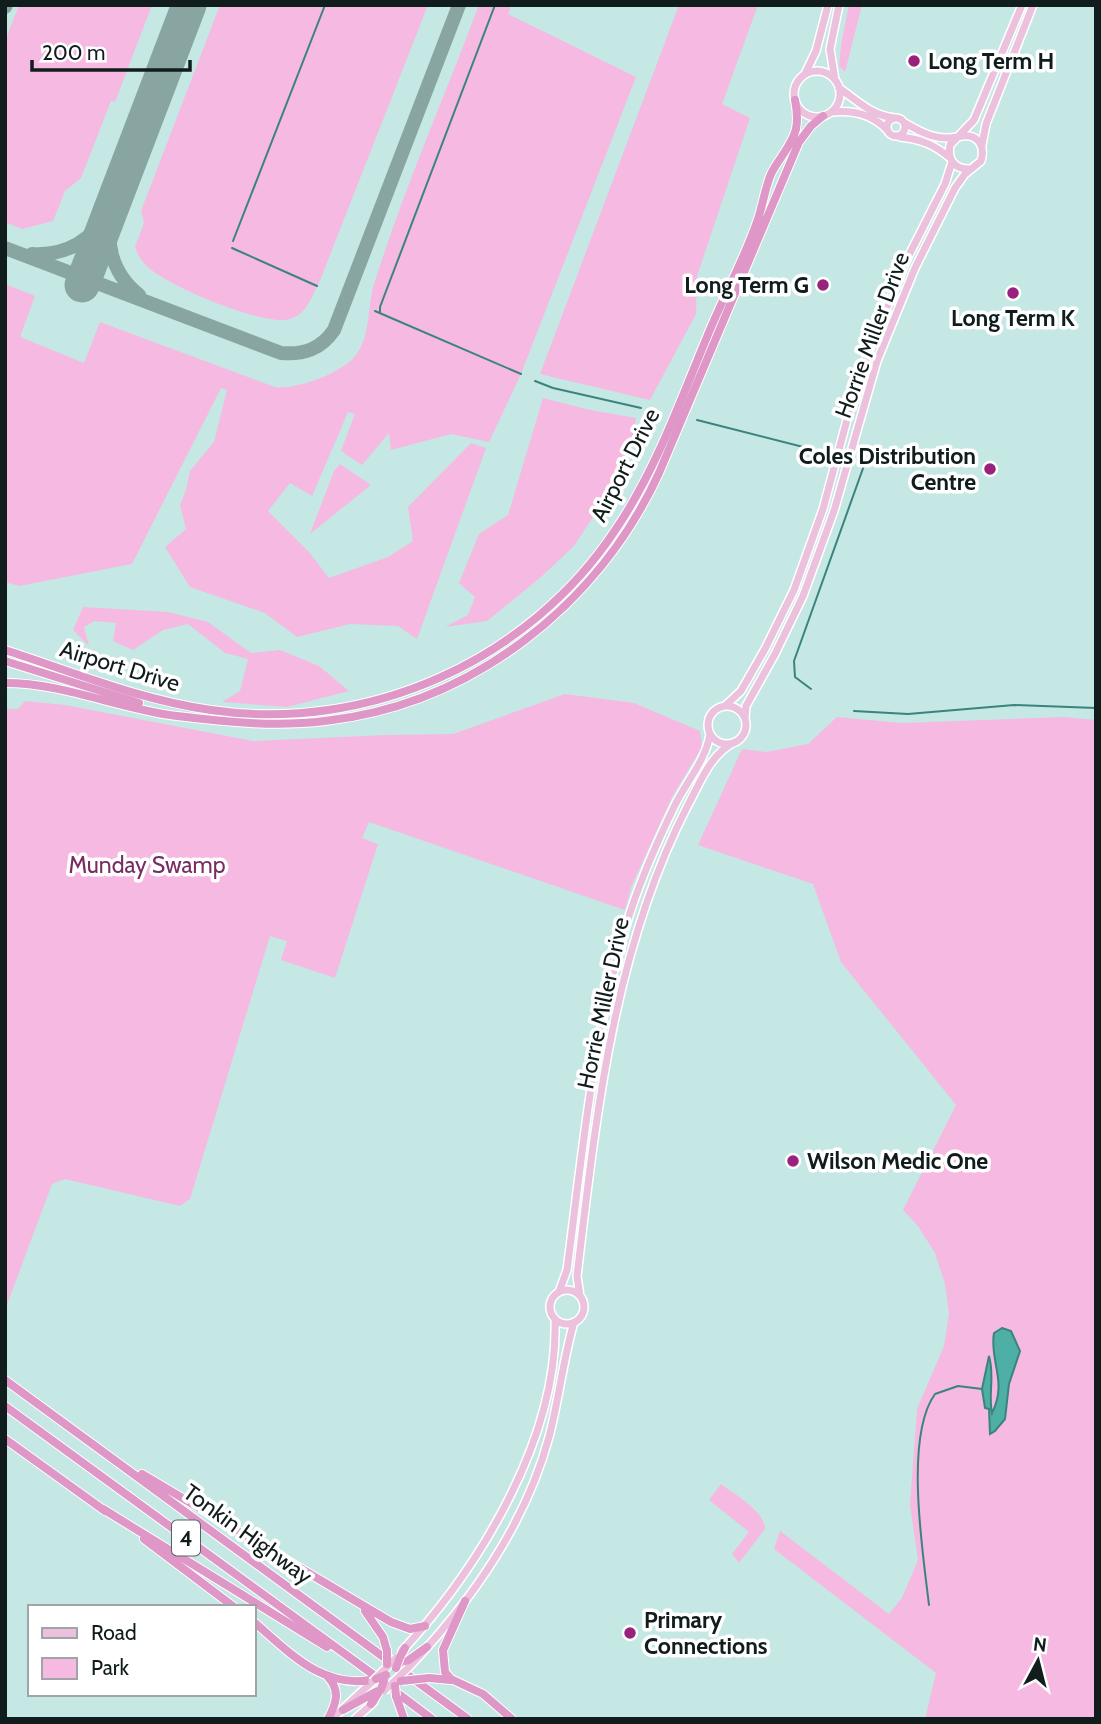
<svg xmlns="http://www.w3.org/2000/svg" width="1101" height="1724" font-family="Cabin,sans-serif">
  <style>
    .green { fill: #f6b9e1 }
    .water { fill: #4eafa6; stroke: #3b837d; stroke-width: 2 }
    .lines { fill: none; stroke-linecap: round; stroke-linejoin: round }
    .stream { stroke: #3b837d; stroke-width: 2 }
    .taxiway { stroke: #89a5a2; stroke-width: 14 }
    .runway { stroke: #89a5a2; stroke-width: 35 }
    .major-casing { stroke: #fff; stroke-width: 10 }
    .highway-casing { stroke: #fff; stroke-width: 10 }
    .major { stroke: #ebc1dd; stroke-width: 7 }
    .highway { stroke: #de97c6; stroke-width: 8 }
    .major-bridge-casing { stroke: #fff; stroke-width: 10; stroke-linecap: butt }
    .highway-bridge-casing { stroke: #fff; stroke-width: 10; stroke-linecap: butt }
    .major-bridge { stroke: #ebc1dd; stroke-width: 7 }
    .highway-bridge { stroke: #de97c6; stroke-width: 8 }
    .poi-dot { fill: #99227c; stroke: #fff; stroke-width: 2.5 }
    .labels { text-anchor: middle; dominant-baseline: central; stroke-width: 7; stroke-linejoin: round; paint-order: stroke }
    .shield { fill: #fff; stroke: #586160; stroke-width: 2 }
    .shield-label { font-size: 21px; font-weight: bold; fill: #101d1c }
    .poi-label { font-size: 23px; font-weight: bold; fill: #101d1c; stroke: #fff; text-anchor: start }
    .street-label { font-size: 23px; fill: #101d1c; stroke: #fff }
    .park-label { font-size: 23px; fill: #772d62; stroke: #fff }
  </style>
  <rect width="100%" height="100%" fill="#c5e8e4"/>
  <path class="green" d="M 19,5 L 152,5 L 115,102 L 111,101 L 81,178 L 65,191 L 53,221 L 22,229 L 5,222 L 5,41 Z
    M 220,5 L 428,5 L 319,283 C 312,296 306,315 290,319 C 264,327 171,287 150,269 C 143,263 138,256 135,247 L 144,223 L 141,211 Z
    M 479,5 L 511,5 L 508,14 L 636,77 L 521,374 L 489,442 L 451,434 L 391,450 L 389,433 L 362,465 L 341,451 L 355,414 L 348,412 L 312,496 L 290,483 L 268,511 L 308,551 L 329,578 L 388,557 L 413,541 L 408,507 L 471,443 L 486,448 L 417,639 L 398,626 L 350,624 L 297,637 L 265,613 L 190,587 L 165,547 L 186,529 L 180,505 L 186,490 L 190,471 L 214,442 L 227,390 L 221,388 L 132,564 L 19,586 L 5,582 L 5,284 L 35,296 L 20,337 L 84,363 L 100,322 L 275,387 C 296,390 343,373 356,355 C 371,335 367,307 374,284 C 404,189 444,98 479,5 Z
    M 679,5 L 758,5 L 722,104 L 750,118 L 697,276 L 696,314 L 650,400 L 540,374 Z
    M 849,5 L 862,5 L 845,72 L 839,66 L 841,45 Z
    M 543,398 L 590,410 L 636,418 L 632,440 L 606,497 L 574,546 L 541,577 L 487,621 L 445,627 L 468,615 L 475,597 L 459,583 L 479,534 L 508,515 Z
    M 340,464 L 371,485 L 310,534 L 334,471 Z
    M 83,607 L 168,612 L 208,622 L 251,653 L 280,650 L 319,666 L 349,691 L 287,707 L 222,702 L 240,691 L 248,659 L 225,653 L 188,624 L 163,630 L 133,650 L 113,641 L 116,623 L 94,621 L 84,627 L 89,646 L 73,630 Z
    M 565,694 L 634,703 L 700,731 L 702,747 L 672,797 L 631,887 L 625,910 L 369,822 L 362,838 L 378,844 L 335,978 L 281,960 L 287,941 L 270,936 L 190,1199 L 180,1206 L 65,1179 L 52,1184 L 5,1310 L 5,707 L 8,709 L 18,709 L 25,701 L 65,705 L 253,741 L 386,735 L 453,734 Z
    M 837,717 L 902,723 L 1064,717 L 1096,720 L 1096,1719 L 925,1719 L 936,1673 L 774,1549 L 780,1531 L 889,1614 L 902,1598 L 918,1560 L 910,1505 L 917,1409 L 944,1346 L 949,1314 L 945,1284 L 935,1253 L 918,1226 L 903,1210 L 956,1105 L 841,962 L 813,884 L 698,845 L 742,749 L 767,752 L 808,744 Z
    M 721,1484 C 735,1495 764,1510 765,1529 L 739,1563 L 732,1554 L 749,1532 L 709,1500 Z"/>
  <path class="water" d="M 1002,1328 L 1011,1331 L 1020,1351 L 1009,1384 L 1005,1419 L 995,1431 L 990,1434 L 989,1409 L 985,1408 L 982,1389 L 989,1356 C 995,1376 988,1394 992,1413 C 1008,1382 989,1360 994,1333 Z"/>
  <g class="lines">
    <path class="stream" d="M 233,241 L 325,5
      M 232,248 L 317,286
      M 375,311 L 521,374
      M 380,313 L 380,307 L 495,5
      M 535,381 L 553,388 L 641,408
      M 697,420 L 815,450
      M 811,689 L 795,677 L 794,661 L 866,460
      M 854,711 L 908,714 L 1014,705 L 1096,708
      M 929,1605 C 923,1553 904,1437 935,1394 L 958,1386 L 982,1389"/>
    <path class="taxiway" d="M 5,7 L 6,5
      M 112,206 C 105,241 110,272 139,295
      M 5,248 L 281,353 C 304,355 321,349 334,330 L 459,5
      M 32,254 C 65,256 91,241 108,213"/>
    <path class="runway" d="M 82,285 L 189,5"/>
    <g class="major-casing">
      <path id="major" d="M794 94a23 23 0 1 1 46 0a23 23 0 1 1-46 0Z
        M 805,74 L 816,51 L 828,5
        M 835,80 L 830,49 L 839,5
        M 839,88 C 858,101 870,115 895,118
        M 832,112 C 853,110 873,114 888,131
        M887 127a9 9 0 1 1 18 0a9 9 0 1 1-18 0Z
        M 905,123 C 922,133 937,141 957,137
        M 900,137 C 920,139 933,144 949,157
        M 982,145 L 986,124 L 1033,5
        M 971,169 C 956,170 947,161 950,145 L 974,120 L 1022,5
        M 725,706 L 741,691 L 765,649 L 794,590 L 823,509 L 851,405 L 870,348 L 905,263 L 945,184 L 952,162
        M708 725a19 19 0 1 1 38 0a19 19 0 1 1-38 0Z
        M 745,718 L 746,706 L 775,654 L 803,596 L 834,511 L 877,361 L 915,268 L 955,188 L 965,174 L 981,161 C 986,144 976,132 958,137
        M550 1307a17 17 0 1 1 34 0a17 17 0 1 1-34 0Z
        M 559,1292 L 567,1270 C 583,1151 593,1028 630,913 C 642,876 658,840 675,805 C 686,782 706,760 710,734
        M 580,1296 L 577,1276 C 596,1116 613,950 688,805 C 700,783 710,754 735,742
        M 402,1651 C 480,1567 559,1437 555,1319
        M 408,1668 C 471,1602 525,1526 549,1437 C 559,1399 563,1360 574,1322
        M 332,1719 L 372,1682
        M 355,1719 L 374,1702"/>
    </g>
    <g class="highway-casing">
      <path id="highway" d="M 5,650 C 73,672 140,700 211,710 C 368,733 529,661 616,529 C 658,467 683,393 712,325 C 727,290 746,255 758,219 C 763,204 765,188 771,174 C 778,159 792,146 796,129 C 798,119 797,110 795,100
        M 5,661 L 139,703
        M 5,683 C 64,683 119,709 177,716 C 226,722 275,727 325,721 C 472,704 598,606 659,473 L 799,142 L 811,126 L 823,116
        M 5,1380 L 468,1719
        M 5,1406 L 382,1681
        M 5,1439 L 105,1511
        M 142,1474 L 391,1622 L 410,1629 L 425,1626
        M 103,1509 L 327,1647
        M 144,1539 L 234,1607
        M 465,1601 L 443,1650 L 445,1672 L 451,1679 L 483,1694 L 512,1719
        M 365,1611 L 383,1637 L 387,1651
        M 254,1622 C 290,1653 324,1691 376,1679
        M 400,1657 L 405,1648
        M 399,1667 L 427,1647
        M 328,1677 C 341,1691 336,1704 328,1719
        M 429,1678 L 451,1680
        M 392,1689 L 432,1719
        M 396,1696 L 404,1719
        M 371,1704 L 381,1689
        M 343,1710 L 381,1689"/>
    </g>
    <use href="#major" class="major"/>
    <use href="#highway" class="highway"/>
    <g class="major-bridge-casing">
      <path id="major-bridge" d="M 372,1682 L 396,1658
        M 384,1691 L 408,1668"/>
    </g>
    <g class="highway-bridge-casing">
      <path id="highway-bridge" d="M 387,1651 L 387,1664
        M 396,1668 L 400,1657
        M 376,1679 L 386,1675
        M 401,1681 L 429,1678
        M 395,1686 L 396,1696
        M 381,1689 L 384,1681"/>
    </g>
    <use href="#major-bridge" class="major-bridge"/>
    <use href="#highway-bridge" class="highway-bridge"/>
  </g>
  <g class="poi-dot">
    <circle cx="914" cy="61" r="7"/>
    <circle cx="823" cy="285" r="7"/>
    <circle cx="1013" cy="293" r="7"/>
    <circle cx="990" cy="469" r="7"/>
    <circle cx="793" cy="1161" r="7"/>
    <circle cx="630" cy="1633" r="7"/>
  </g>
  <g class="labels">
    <rect class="shield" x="172" y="1520.5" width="28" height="35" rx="5"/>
    <g class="shield-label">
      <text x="186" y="1538">4</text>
    </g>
    <g class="poi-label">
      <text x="928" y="61">Long Term H</text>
      <text x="809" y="285" text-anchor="end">Long Term G</text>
      <text x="1013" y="318" text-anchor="middle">Long Term K</text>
      <text x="976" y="456" text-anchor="end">Coles Distribution<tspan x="976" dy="26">Centre</tspan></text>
      <text x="807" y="1161">Wilson Medic One</text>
      <text x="644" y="1620">Primary<tspan x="644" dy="26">Connections</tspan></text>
    </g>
    <g class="street-label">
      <text transform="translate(872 335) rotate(-70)">Horrie Miller Drive</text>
      <text transform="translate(625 465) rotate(-63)">Airport Drive</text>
      <text transform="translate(120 666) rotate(17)">Airport Drive</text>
      <text transform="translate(603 1003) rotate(-78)">Horrie Miller Drive</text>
      <text transform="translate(248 1534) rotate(36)">Tonkin Highway</text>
    </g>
    <g class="park-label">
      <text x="147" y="865">Munday Swamp</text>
    </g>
  </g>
  <rect width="1101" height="1724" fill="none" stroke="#101d1c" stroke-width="14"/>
  <rect x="28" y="1605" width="228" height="91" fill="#ffffff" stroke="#9fa5a4" stroke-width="2"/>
  <rect x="42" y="1628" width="35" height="10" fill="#ebc1dd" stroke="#9fa5a4" stroke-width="2"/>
  <text x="91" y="1640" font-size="21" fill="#101d1c">Road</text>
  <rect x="42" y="1658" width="35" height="21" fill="#f6b9e1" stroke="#9fa5a4" stroke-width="2"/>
  <text x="91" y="1675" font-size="21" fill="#101d1c">Park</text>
  <g transform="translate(1038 1661) rotate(7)" stroke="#ffffff" stroke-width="5" paint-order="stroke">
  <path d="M0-5L12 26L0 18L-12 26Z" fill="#101d1c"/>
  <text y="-10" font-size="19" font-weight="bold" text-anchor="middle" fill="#101d1c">N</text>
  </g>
  <path d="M32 60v10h158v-10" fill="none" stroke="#101d1c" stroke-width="3.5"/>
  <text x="42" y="60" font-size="21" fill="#101d1c" stroke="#ffffff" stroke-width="5" paint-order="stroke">200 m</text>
</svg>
